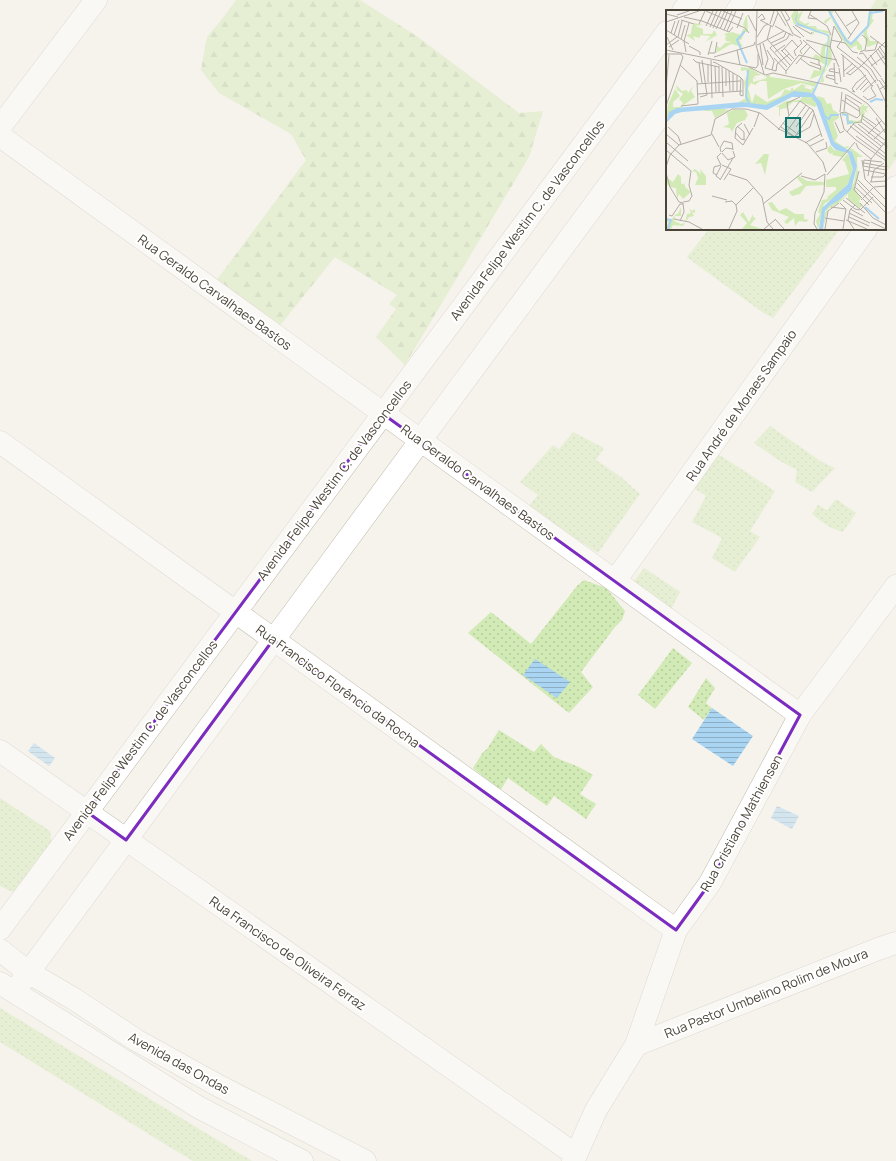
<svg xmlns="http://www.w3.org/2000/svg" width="896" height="1161" font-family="Manrope,sans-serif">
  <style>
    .grass { fill: url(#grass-dots) }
    .forest { fill: url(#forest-firs) }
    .water { fill: url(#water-rules) }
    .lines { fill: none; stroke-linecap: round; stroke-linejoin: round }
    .minor-casing { stroke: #c2bbae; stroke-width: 23 }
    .minor { stroke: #fff; stroke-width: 22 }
    .marked { fill: none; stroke: #7b2cbf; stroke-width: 3; stroke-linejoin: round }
    .labels { text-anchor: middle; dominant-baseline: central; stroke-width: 4; stroke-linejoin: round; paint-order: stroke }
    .street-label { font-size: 13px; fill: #4b4439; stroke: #fff }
    .inset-river { fill: none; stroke: #a9d4f2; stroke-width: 2 }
    .inset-road { fill: none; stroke: #b2ada4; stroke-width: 1 }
    .view { fill: #0f766e; fill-opacity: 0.15; stroke: #0f766e; stroke-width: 2 }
    .inset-edge { fill: none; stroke: #4b4439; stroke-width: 2 }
  </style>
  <defs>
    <pattern id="grass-dots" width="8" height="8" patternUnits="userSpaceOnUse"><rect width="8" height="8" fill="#d2eab5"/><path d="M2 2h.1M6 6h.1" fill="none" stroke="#b6ca9c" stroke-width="1.8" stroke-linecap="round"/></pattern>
    <pattern id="forest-firs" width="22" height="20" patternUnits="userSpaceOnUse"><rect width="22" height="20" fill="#d2eab5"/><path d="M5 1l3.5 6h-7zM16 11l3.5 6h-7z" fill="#b6ca9c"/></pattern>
    <pattern id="water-rules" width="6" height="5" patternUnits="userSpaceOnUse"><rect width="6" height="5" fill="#a9d4f2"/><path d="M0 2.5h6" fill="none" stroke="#8caec5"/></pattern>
  </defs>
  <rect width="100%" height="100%" fill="#f6f3ec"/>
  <path class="grass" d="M 709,229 L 840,229 L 773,318 L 762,312 L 696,264 L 687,257 Z
    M 770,426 L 822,462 L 835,468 L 812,492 L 795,482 L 797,470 L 780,461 L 754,443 Z
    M 573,432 L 604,448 L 596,460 L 621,477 L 640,494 L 598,553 L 528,507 L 538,495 L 520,482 L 553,445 L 559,449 Z
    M 718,454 L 775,491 L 750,531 L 760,537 L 735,572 L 712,558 L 722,538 L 692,522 L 706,496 L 694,488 Z
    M 836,499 L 856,513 L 843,532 C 829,528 823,523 812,514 L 818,505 L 827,510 Z
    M 644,568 L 680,592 L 671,609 L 632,584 Z
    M 584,580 L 606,588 L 625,611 L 622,620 L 615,627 L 581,672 L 593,687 L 569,713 L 468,633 L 491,612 L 531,644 L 577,586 Z
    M 673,648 L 692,663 L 655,709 L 638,695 Z
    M 706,678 L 715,688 L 706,703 L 712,708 L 704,720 L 688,707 Z
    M 499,730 L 534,752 L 541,744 L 554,757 L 579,767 L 593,775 L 580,794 L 596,804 L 586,819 L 554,796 L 547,806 L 508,778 L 500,791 L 473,768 L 483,752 L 487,749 Z
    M 0,798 L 50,831 L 54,860 L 26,892 L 13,892 L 0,886 Z
    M 0,1008 L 252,1161 L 193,1161 L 168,1146 L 0,1042 Z"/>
  <path class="forest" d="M 236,0 L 360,0 L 418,37 L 519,113 L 543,111 L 529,157 L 405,365 L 376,337 L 396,309 L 389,304 L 397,295 L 335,257 L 278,328 L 216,281 L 306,160 L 291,134 L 219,93 L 201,70 L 207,37 L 222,19 Z
    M 876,0 L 896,0 L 896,159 L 885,174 L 885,11 L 869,11 Z"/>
  <path class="water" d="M 535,659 L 570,682 L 557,698 L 523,675 Z
    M 712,708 L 753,736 L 733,766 L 692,739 Z
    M 34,743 L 55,758 L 49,766 L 28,751 Z
    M 777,806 L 799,816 L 792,829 L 771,818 Z"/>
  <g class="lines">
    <g class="minor-casing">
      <path id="minor" d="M 683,11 L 691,0
        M 737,11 L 745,0
        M 0,127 L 96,0
        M 0,136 L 800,715
        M 885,202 L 896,187
        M 0,442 L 676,930
        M 615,581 L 866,229
        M 0,751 L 576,1155
        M 0,929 L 667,32
        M 0,950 L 28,972 L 74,999 L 136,1040 L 219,1086 L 365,1161
        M 0,983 L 198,1107 L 302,1161
        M 14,992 L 667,106
        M 636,1045 L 878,949 L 896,943
        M 573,1161 L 576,1155 L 596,1110 L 636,1045 L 676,930 L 710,883 L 800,715 L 896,586"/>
    </g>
    <use href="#minor" class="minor"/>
  </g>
  <path d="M0 0H896V1161H0ZM 383,414 L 800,715 L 710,883 L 676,930 L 273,640 L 126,840 L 87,812 Z" fill="#f6f3ec" fill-opacity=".55" fill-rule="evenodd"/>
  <path class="marked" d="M 383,414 L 800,715 L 710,883 L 676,930 L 273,640 L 126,840 L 87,812 Z"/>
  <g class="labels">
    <g class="street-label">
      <text transform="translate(527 220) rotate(-53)">Avenida Felipe Westim C. de Vasconcellos</text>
      <text transform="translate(215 292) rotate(36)">Rua Geraldo Carvalhaes Bastos</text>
      <text transform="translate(741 405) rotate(-55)">Rua André de Moraes Sampaio</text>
      <text transform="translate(334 480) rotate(-53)">Avenida Felipe Westim C. de Vasconcellos</text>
      <text transform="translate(478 482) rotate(36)">Rua Geraldo Carvalhaes Bastos</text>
      <text transform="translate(338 686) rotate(36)">Rua Francisco Florêncio da Rocha</text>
      <text transform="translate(140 740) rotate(-53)">Avenida Felipe Westim C. de Vasconcellos</text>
      <text transform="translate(741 823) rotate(-61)">Rua Cristiano Mathiensen</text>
      <text transform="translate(288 953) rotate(35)">Rua Francisco de Oliveira Ferraz</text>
      <text transform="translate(766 993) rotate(-22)">Rua Pastor Umbelino Rolim de Moura</text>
      <text transform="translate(179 1063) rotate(29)">Avenida das Ondas</text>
    </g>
  </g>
  <g transform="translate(666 10)">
    <rect width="220" height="220" fill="#f6f3ec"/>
    <path d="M 100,65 L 104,65 L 104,67 L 151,73 L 149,77 L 135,73 L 118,79 L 102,89 ZM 133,166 L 141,171 L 158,172 L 158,175 L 140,176 L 134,184 L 126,186 L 123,182 L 137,175 L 131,168 Z" fill="#d2eab5"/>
    <path d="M 128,1 L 132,1 L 132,4 L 137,1 L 133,10 L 139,14 L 144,12 L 141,16 L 150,16 L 151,19 L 162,21 L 164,25 L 166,50 L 157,65 L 158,72 L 154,72 L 158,60 L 155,65 L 144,69 L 148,60 L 153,61 L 159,55 L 147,47 L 150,44 L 154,47 L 156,36 L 162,31 L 159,40 L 160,54 L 159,60 L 161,58 L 163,24 L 134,15 L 130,11 L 130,5 L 130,13 L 145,20 L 159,23 L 162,25 L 162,28 L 160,24 L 148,22 L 148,24 L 146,25 L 147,21 L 128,14 L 125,6 ZM 163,1 L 168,1 L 164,6 L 185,34 L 201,17 L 204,1 L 207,1 L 206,9 L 208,10 L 201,20 L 201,24 L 204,31 L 211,31 L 210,34 L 201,37 L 197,22 L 191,30 L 196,36 L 196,41 L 191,39 L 191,35 L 185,38 L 178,32 L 165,8 L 159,14 L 158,11 L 164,7 ZM 80,6 L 81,6 L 82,22 L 79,22 L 75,30 L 73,30 L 77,37 L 65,34 L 50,43 L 51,36 L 54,38 L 59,33 L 66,32 L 60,31 L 59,27 L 61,27 L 58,24 L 66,22 L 75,25 L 77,19 L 80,19 L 77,15 ZM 29,13 L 37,15 L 29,16 L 37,19 L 37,24 L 46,24 L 48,20 L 51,25 L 39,32 L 45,26 L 35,25 L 33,28 L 27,26 L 29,31 L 20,25 L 25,24 L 26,16 ZM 75,57 L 84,58 L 95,65 L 88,66 L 90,70 L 87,67 L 87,72 L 105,67 L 102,71 L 94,71 L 89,75 L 85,73 L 82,78 L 86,93 L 89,84 L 101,92 L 115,86 L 119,79 L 124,81 L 126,77 L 128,80 L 136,74 L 142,77 L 138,76 L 139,78 L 146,80 L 146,77 L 149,79 L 145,83 L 122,84 L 103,96 L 73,92 L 80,88 L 78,72 L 82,64 L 81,60 L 81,63 L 80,60 L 75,61 ZM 10,75 L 16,81 L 21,80 L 22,83 L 28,75 L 25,81 L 29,87 L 15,97 L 17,98 L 0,108 L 2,95 L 9,79 L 14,86 L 7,92 L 7,97 L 14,97 L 17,93 L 13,89 L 17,84 L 11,80 ZM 138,85 L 147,88 L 151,95 L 149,97 L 136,92 L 127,92 L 121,97 L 122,101 L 120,98 L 115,99 L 114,100 L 114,106 L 113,106 L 113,97 L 110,97 L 120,91 L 134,90 ZM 151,86 L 158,88 L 161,94 L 165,93 L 167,100 L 172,103 L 173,108 L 167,112 L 172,126 L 169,131 L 178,137 L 183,136 L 182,138 L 178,138 L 168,133 ZM 199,93 L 198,96 L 203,96 L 200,99 L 202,103 L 197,100 L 199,103 L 196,111 L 181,115 L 180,106 L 175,105 L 178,102 L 183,105 L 183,110 L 192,111 L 195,109 L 194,97 ZM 54,98 L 63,100 L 49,108 L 46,101 L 35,101 ZM 67,100 L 79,100 L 82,105 L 79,110 L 71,113 L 66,122 L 64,118 L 57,117 L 63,114 L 61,103 ZM 164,135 L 168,140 L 180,142 L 176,147 L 166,145 L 167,143 L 164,144 L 161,140 ZM 185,138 L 197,147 L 191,147 L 192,169 L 188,177 L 195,188 L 193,191 L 196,196 L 194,198 L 182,189 L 182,184 L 174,192 L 162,199 L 157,219 L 158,207 L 161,197 L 179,186 L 188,173 L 191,156 L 183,139 ZM 182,143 L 187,159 L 184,171 L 172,185 L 158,194 L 152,219 L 150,211 L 154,204 L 152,202 L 156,190 L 162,189 L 161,187 L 170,180 L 170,177 L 160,177 L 160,170 L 183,164 L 179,152 L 176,150 ZM 98,144 L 103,144 L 99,165 L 95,153 L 89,154 ZM 29,159 L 35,164 L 34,159 L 40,166 L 40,175 L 29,175 L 32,168 L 30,162 L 26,161 ZM 12,164 L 15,167 L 15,173 L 18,175 L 19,172 L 19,177 L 25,182 L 17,189 L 13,184 L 11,189 L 10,178 L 4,177 L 0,173 L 0,167 L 7,172 ZM 106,192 L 113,201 L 120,198 L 129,204 L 138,204 L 138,209 L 143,210 L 140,212 L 133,211 L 129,216 L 128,208 L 121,214 L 118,212 L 123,207 L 106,200 L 102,193 ZM 15,197 L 15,206 L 9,206 L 8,211 L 15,214 L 19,213 L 21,204 L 25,203 L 23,198 L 26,201 L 29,199 L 29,203 L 26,202 L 28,206 L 23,207 L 17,216 L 7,215 L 5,219 L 0,219 L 2,213 L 0,208 L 5,210 L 10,204 L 12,204 ZM 77,202 L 83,212 L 87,204 L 87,207 L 90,208 L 84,215 L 96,219 L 76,219 L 81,213 L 74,205 Z" fill="#d2eab5"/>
    <path d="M 132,1 L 130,10 L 132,13 L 163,25 L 161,54 L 148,84 L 155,92 L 168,132 L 186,142 L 191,156 L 185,180 L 172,191 L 163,196 L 159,201 L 157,219 L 153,219 L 156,198 L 182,174 L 187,159 L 182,143 L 170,140 L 165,135 L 150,93 L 145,87 L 126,87 L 101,100 L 80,97 L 16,102 L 9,104 L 0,113 L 3,102 L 11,98 L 76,92 L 100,95 L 128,81 L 146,83 L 159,57 L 162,26 L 131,15 L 129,9 Z" fill="#a9d4f2"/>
    <path class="inset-river" d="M 163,1 L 180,30 L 185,34 L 202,16 L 204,1M 204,3 L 217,1M 79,21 L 71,30 L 81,53M 82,60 L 80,87 L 83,93M 204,92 L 210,89 L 217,90M 176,104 L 181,105 L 182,113 L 187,112M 157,105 L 163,109 L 165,105 L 173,105M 199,197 L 213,209M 0,209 L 5,210 L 2,219"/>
    <path class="inset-road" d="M 40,1 L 79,18 L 83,23M 57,1 L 76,9M 91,1 L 90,35 L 98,64M 111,1 L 120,16M 115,1 L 127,24 L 135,28M 119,1 L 124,9 L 120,11M 145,1 L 142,8 L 151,9M 169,1 L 185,25M 0,4 L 12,7M 143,4 L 161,16 L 165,25M 11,5 L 23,1M 82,5 L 90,21M 18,7 L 36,11 L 63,22 L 67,17M 92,8 L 96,4 L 99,9 L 95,10M 15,10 L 28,14M 94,10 L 107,17M 0,12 L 33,1M 33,14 L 39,1M 104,14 L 108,1M 129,15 L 145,24 L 146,22M 40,16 L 47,1M 107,16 L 112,3M 109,16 L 127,26M 127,16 L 138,27M 168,16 L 164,37 L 173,57M 168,16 L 176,30 L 171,37M 180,16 L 191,9M 44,17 L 51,1M 47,18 L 55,1M 71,18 L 77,3M 50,19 L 59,1M 54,19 L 62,1M 0,20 L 23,34M 58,20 L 66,1M 61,21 L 70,1M 5,23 L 9,11M 8,25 L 13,10M 204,26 L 220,38M 1,27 L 7,40M 12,27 L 16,11M 91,27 L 98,16 L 102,14M 15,29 L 19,15M 101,29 L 124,55M 182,29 L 193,13 L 186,1M 101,30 L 105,15M 137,30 L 156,47 L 171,50M 140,30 L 165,37M 165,30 L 179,33 L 187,42 L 192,43M 97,33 L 102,49 L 99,58 L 110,61M 105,33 L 118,27 L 120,22M 94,34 L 97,55M 0,35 L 11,27M 91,35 L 118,21M 23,36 L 34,42 L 34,45M 106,36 L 104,38 L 121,57M 107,36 L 121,29 L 124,23M 213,36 L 220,46M 3,37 L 13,30M 171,37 L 201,60 L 210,73M 118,38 L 128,49M 212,39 L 220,51M 0,40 L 90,58 L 92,55 L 92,44M 71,40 L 74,55M 101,40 L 108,51 L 106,60M 115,40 L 126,51M 116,41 L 126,30 L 132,37M 199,41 L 209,40 L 212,31M 210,41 L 220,56M 20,42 L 18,31 L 23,13M 109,42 L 119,35M 194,42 L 199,40 L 201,29 L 196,25M 43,43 L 49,43 L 51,32M 0,44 L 15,44 L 17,47 L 0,96M 136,44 L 134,41 L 141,34M 175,44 L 195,61 L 206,76M 193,44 L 197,43 L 215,67M 42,45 L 46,31M 177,45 L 178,67M 204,45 L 211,55M 130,46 L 128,41 L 136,33 L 134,30M 48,47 L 88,35 L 89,32M 191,47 L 205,59 L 212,71M 108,48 L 120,61M 134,48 L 143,55 L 154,59M 27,49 L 30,52 L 53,57M 45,50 L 46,88M 47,52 L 50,53 L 74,67 L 77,70 L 77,86 L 74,85 L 75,68M 144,52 L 155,56 L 154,60M 33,53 L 36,73M 168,53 L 169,73 L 172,74M 130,54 L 144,37M 14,55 L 31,71 L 32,94 L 15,96M 42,55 L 42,72M 49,56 L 50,82M 53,56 L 53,82M 205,56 L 220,45M 56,57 L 57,87M 83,57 L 99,65 L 107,63 L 180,79 L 202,94 L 220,116M 173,58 L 175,72M 60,59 L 60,76M 169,59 L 164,59 L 163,61 L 173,63M 63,61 L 64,81M 110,61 L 111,54 L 123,44M 178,61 L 187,53M 67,63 L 67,81M 181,63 L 184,65 L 195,56 L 220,31M 120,64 L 120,61 L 133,45 L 153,50 L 153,55M 180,64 L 190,56M 71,66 L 71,81M 169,70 L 160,67 L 161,65 L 169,66M 213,70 L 220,81M 31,74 L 74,71M 211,74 L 220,93M 0,78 L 3,45M 214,79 L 220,75 L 215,68M 190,80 L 201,68M 194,80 L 203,71M 186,81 L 189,82 L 186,79 L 190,73 L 200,65M 197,82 L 210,70M 32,84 L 76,81M 181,85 L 196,94M 197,86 L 202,90 L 210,86 L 205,78 L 207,75M 34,87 L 41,85 L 36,50M 180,88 L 193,97M 176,90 L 193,101M 178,101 L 180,84M 174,102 L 176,82M 174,103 L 179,102 L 191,108 L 194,105 L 193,97M 174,103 L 178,119 L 190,130M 123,106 L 121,93 L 134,87M 197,106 L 210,115M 210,108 L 220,124M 197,109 L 214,122M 169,112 L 174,123 L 178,121M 195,112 L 220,131M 76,113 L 70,118 L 69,128 L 77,135 L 87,118M 117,113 L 130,123M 78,114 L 84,125M 187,114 L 215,136M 192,114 L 220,136M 71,116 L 78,122 L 78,130M 184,116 L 220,144M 2,117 L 12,126 L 15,134M 88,117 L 93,103M 115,117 L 129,127M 130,117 L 144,97M 112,120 L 134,91 L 147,100 L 156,127M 69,122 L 75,129 L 79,130M 181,122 L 188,113 L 195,112 L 197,104M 0,124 L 13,135M 46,124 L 53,137M 119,124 L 140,95M 202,124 L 215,111M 130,125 L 144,117 L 148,104M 190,126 L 220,148M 128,128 L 147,100M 208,129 L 220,118M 190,130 L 220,151M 0,132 L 22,151M 139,133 L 155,124M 190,133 L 192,138 L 205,149M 144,136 L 158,129M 0,140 L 25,161 L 23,175 L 26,186 L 23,191 L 17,192M 55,142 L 54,138 L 58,131 L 66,133 L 67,140M 56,142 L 60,138 L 67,139M 150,142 L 161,138 L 160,132M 55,143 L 51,147 L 55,155M 56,143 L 62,150 L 69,147 L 67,141M 196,150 L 199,169 L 220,190M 198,153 L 220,157M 56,155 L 65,159 L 58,170M 197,156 L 198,150 L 216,152M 197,156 L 220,160M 0,157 L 4,145 L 13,135 L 45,125 L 49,109 L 66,99 L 80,99 L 94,103 L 113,119 L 141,133 L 157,152 L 160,162M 198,160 L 220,164M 193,161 L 188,180 L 203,195M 0,163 L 4,177 L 13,192 L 17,193 L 18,202 L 14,211M 63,164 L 81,170 L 96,187 L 101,212 L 107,219M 51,165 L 47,163 L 48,157 L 55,155M 161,165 L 189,132M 135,166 L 149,170 L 159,164M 202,166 L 205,149 L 220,131M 205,167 L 217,167 L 220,164M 54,169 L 50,166 L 55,156M 54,170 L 67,148M 192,170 L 220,198M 204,172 L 220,171M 205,172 L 208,160 L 218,153M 191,173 L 220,203M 189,177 L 206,193M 46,186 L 61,190M 180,188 L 199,203M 177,190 L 189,199 L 194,200M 195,190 L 208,177 L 220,176M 59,192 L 66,191 L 70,195M 174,193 L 180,199 L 177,219M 194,193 L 207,208 L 220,215M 97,194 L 136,163M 165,197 L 180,199M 184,199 L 197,206M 194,200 L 207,187M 183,203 L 204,213M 3,205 L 6,206 L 14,194 L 17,194M 183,207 L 203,216M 159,208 L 178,211M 8,209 L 23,212 L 36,219M 109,209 L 118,219M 180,210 L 201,219M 205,212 L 220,219M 63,219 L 71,201 L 70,195 L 87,178M 98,219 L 110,209M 151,219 L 148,214 L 149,203 L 158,182 L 159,164M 159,219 L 162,201 L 173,193M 188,219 L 182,210 L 184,200 L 189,195"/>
    <path class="view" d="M 120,108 L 134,108 L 134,127 L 120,127 Z"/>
    <rect width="220" height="220" class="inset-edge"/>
  </g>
</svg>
